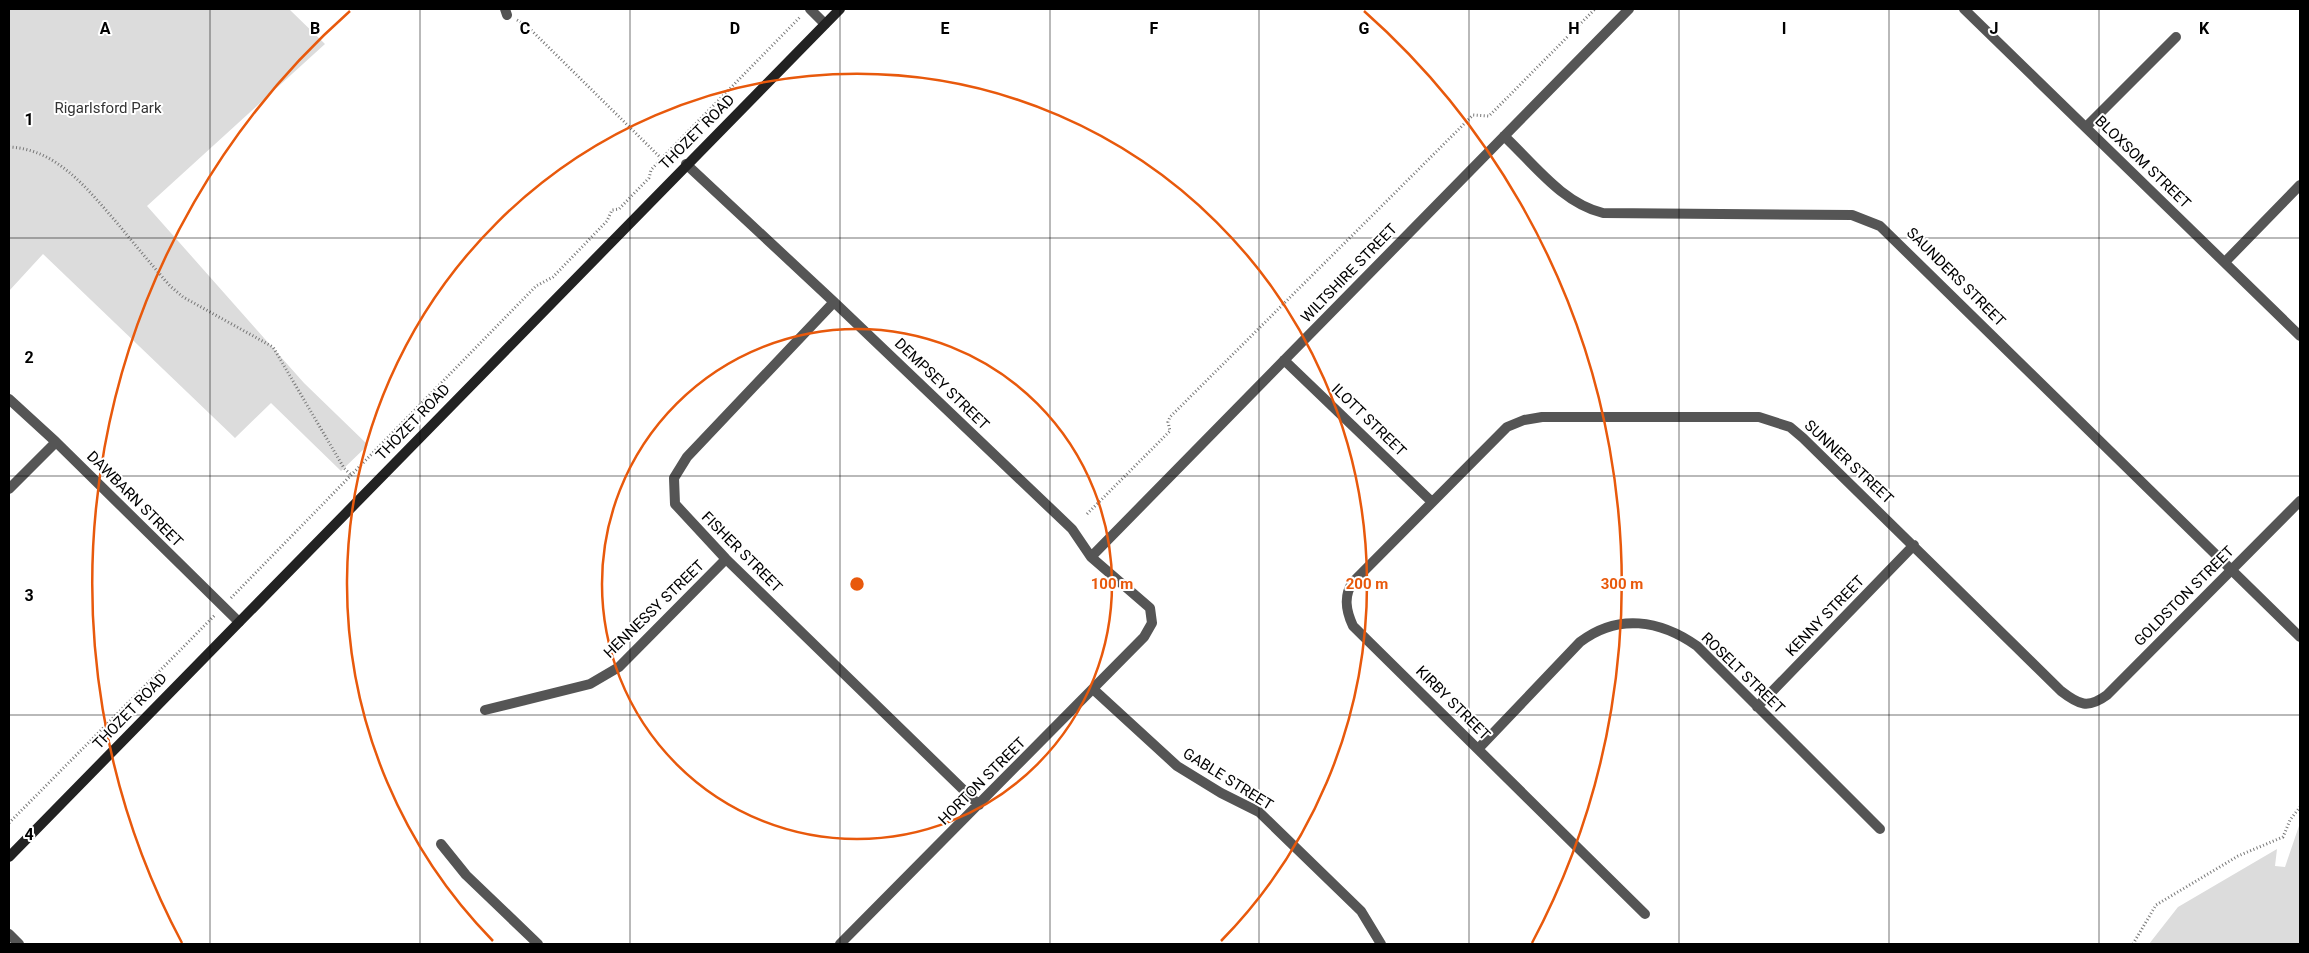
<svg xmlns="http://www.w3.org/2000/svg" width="2309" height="953" font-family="Roboto,sans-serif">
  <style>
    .green { fill: #dcdcdc }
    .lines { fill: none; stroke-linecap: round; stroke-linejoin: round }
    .path { stroke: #777; stroke-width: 3; stroke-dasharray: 1 2.5; stroke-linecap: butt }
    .street { stroke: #555; stroke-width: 10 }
    .secondary { stroke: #222; stroke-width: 10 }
    .grid { fill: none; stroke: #000; stroke-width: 1; stroke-opacity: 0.55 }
    .ring { fill: none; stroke: #e8590c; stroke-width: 2.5 }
    .labels { text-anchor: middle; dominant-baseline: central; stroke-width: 4; stroke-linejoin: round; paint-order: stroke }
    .park-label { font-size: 15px; fill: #333; stroke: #fff }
    .street-label { font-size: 15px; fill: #000; stroke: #fff }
    .grid-label { font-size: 16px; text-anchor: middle; font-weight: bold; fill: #000; stroke: #fff; stroke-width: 4; stroke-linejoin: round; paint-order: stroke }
    .centre { fill: #e8590c; stroke: #fff; stroke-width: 2.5 }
    .ring-label { font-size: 15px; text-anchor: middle; font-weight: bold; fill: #e8590c; stroke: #fff; stroke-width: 4; stroke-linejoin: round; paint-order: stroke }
  </style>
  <rect width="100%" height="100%" fill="#fff"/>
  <path class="green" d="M 9,9 L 289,9 L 325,44 L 147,206 L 304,383 L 368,445 L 341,471 L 271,403 L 235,438 L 43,254 L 9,291 Z
    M 2300,823 L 2300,944 L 2149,944 L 2178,907 L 2277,849 L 2275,866 L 2285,867 Z"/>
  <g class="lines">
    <path class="path" d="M 517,20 L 527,26 L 669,166
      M 9,147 C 58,149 88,190 118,224 C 135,245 152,265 170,286 L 183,297 L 273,347 L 344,468 L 350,474
      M 1087,514 L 1170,431 L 1168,422 L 1170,417 L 1473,115 L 1489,116 L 1595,9
      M 231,598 L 536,286 L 553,277 L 607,221 L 612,210 L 619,209 L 649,178 L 651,170 L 661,159 L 801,16
      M 9,823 L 215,615
      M 2133,944 L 2156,905 L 2238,856 L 2283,837 L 2290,820 L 2300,807"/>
    <path class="street" d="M 505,9 L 507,15
      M 810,9 L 825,24
      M 1964,9 L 2300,336
      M 2086,127 L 2176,37
      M 1504,136 C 1534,164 1562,203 1603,213 L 1852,215 L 1880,226 L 2300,637
      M 686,164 L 834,302 L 1072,529 L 1091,557 L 1150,608 L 1152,623 L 1144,637 L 840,944
      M 2225,262 L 2300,185
      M 834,302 L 687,457 L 674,478 L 675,504 L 726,559 L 979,805
      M 1284,360 L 1432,502
      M 9,399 L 56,442 L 239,622
      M 9,489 L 56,442
      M 1091,557 L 1629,9
      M 1093,689 L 1177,766 L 1221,793 L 1259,812 L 1361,911 L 1381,944
      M 1757,707 L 1914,545
      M 485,710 L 590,684 L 619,667 L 726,559
      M 1478,749 L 1580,642 C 1618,613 1660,620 1697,646 L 1880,829
      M 441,844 L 466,875 L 538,944
      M 1645,914 L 1353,626 C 1346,611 1343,596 1353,582 L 1507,427 L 1524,420 L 1542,417 L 1759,417 L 1790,427 L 1803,438 L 2061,691 C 2079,705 2088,709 2107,695 L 2300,501
      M 9,934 L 19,944"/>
    <path class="secondary" d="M 9,857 L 840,9"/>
  </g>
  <path class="grid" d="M 210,9 L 210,944M 420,9 L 420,944M 630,9 L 630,944M 840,9 L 840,944M 1050,9 L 1050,944M 1259,9 L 1259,944M 1469,9 L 1469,944M 1679,9 L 1679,944M 1889,9 L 1889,944M 2099,9 L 2099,944M 9,238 L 2300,238M 9,476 L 2300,476M 9,715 L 2300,715"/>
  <g class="ring">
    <circle cx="857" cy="584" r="255"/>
    <path d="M493 941A510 510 0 1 1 1221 941"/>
    <path d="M182 943A765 765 0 0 1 350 11M1364 11A765 765 0 0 1 1532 943"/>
  </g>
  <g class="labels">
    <g class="park-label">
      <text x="108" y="108">Rigarlsford Park</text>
    </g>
    <g class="street-label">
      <text transform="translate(697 132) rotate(-45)">THOZET ROAD</text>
      <text transform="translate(2143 162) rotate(44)">BLOXSOM STREET</text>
      <text transform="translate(1349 273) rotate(-46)">WILTSHIRE STREET</text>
      <text transform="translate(1956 277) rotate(45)">SAUNDERS STREET</text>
      <text transform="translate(942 384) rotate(44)">DEMPSEY STREET</text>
      <text transform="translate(1369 420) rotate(44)">ILOTT STREET</text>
      <text transform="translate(413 422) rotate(-46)">THOZET ROAD</text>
      <text transform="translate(1849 462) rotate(43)">SUNNER STREET</text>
      <text transform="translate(135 499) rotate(45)">DAWBARN STREET</text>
      <text transform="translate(742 552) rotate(45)">FISHER STREET</text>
      <text transform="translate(2184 596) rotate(-45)">GOLDSTON STREET</text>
      <text transform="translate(654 609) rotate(-44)">HENNESSY STREET</text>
      <text transform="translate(1825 616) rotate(-46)">KENNY STREET</text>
      <text transform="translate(1743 673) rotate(44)">ROSELT STREET</text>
      <text transform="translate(1453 703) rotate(45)">KIRBY STREET</text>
      <text transform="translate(130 711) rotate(-46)">THOZET ROAD</text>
      <text transform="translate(1228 779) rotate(32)">GABLE STREET</text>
      <text transform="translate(982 781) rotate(-45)">HORTON STREET</text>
    </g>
  </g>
  <g class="grid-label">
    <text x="105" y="34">A</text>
    <text x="315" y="34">B</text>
    <text x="525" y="34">C</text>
    <text x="735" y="34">D</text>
    <text x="945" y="34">E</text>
    <text x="1154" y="34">F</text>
    <text x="1364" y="34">G</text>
    <text x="1574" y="34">H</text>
    <text x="1784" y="34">I</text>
    <text x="1994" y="34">J</text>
    <text x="2204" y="34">K</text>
    <text x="29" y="125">1</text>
    <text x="29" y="363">2</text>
    <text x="29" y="601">3</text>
    <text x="29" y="840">4</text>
  </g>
  <circle cx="857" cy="584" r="8" class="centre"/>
  <g class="ring-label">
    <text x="1112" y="589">100 m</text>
    <text x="1367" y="589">200 m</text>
    <text x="1622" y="589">300 m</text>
  </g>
  <rect width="2309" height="953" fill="none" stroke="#000000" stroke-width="20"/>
</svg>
